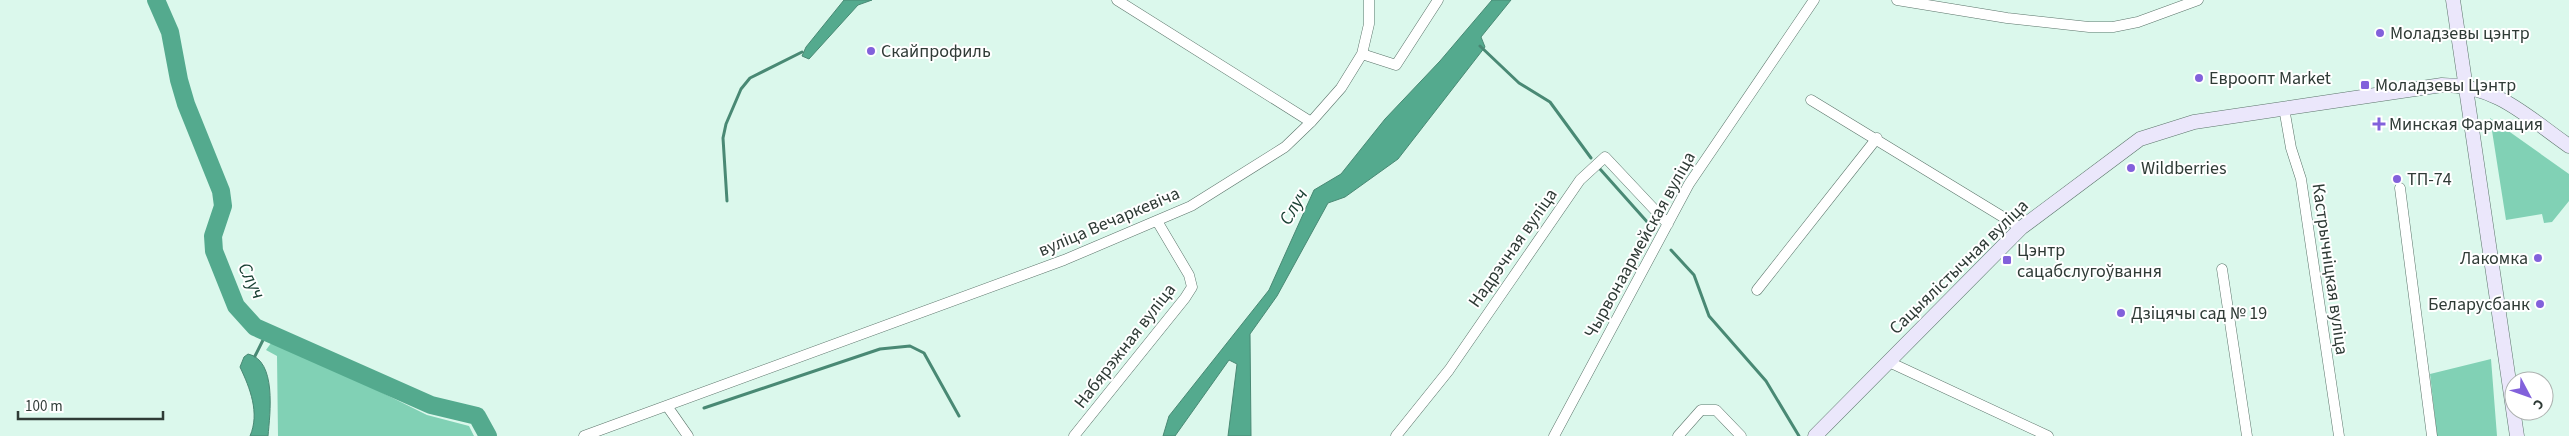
<svg xmlns="http://www.w3.org/2000/svg" width="2569" height="436" font-family="'Source Sans 3',sans-serif">
  <style>
    .green { fill: #81d1b5 }
    .water { fill: #54aa8e; stroke: #498974 }
    .lines { fill: none; stroke-linecap: round; stroke-linejoin: round }
    .stream { stroke: #498974; stroke-width: 3 }
    .river { stroke: #54aa8e; stroke-width: 18 }
    .street-casing { stroke: #5b746a; stroke-width: 11 }
    .secondary-casing { stroke: #5b746a; stroke-width: 15 }
    .street { stroke: #fff; stroke-width: 10 }
    .secondary { stroke: #ebe7fb; stroke-width: 14 }
    .poi-dot { fill: #8261db; stroke: #fff; stroke-width: 2 }
    .labels { text-anchor: middle; dominant-baseline: central; stroke-width: 4; stroke-linejoin: round; paint-order: stroke }
    .poi-label { font-size: 18px; fill: #2f3b36; stroke: #fff; text-anchor: start }
    .street-label { font-size: 18px; fill: #2f3b36; stroke: #fff }
    .water-label { font-size: 19px; font-style: italic; fill: #183f32; stroke: #fff }
  </style>
  <rect width="100%" height="100%" fill="#dbf8ec"/>
  <path class="green" d="M 2490,118 L 2569,174 L 2569,201 L 2552,222 L 2544,223 L 2542,214 L 2506,220 Z
    M 274,339 L 427,415 L 469,426 L 474,436 L 278,436 L 277,356 L 266,350 Z
    M 2491,359 L 2497,436 L 2437,436 L 2430,374 Z"/>
  <path class="water" d="M 844,0 L 872,0 L 858,5 L 809,59 L 802,56 L 806,47 Z
    M 1492,0 L 1511,0 L 1481,37 L 1485,47 L 1398,159 L 1345,197 L 1328,203 L 1277,296 L 1250,334 L 1251,436 L 1228,436 L 1237,364 L 1229,360 L 1175,436 L 1163,436 L 1169,416 L 1269,290 L 1314,190 L 1341,174 L 1385,119 L 1440,61 Z
    M 248,354 C 277,360 270,414 268,436 L 250,436 C 260,413 250,388 240,367 L 244,357 Z"/>
  <g class="lines">
    <path class="stream" d="M 1480,46 L 1519,83 L 1550,102 L 1591,158
      M 1600,169 L 1649,224
      M 727,201 L 723,138 L 726,124 L 741,89 L 750,78 L 802,52
      M 1671,250 L 1694,275 L 1709,316 L 1766,381 L 1799,436
      M 255,356 L 267,332
      M 704,408 L 880,349 L 910,346 L 924,353 L 959,416"/>
    <path class="river" d="M 156,0 L 170,32 L 179,80 L 186,104 L 221,191 L 223,206 L 213,236 L 214,251 L 236,306 L 255,327 L 431,405 L 477,416 L 488,436"/>
    <g class="street-casing">
      <path id="street" d="M 1117,0 L 1311,122
        M 1897,0 L 2007,18 L 2089,27 L 2113,27 L 2138,22 L 2198,0
        M 1362,54 L 1369,24 L 1369,0
        M 1811,100 L 2021,228
        M 2284,108 L 2291,148 L 2301,179 L 2339,436
        M 2400,188 L 2432,436
        M 2222,269 L 2247,436
        M 1757,290 L 1877,138
        M 1889,362 L 2048,436
        M 667,406 L 688,436
        M 584,436 L 1064,260 L 1191,206 L 1285,147 L 1311,122 L 1341,88 L 1362,54 L 1396,65 L 1438,0
        M 1074,436 L 1185,298 L 1192,287 L 1189,275 L 1157,221
        M 1396,436 L 1449,370 L 1580,180 L 1605,157 L 1668,224
        M 1554,436 L 1689,184 L 1814,0
        M 1678,436 L 1701,410 L 1716,410 L 1741,436"/>
    </g>
    <g class="secondary-casing">
      <path id="secondary" d="M 2453,0 L 2517,436
        M 1815,436 L 2021,228 L 2140,139 L 2194,122 L 2442,85 C 2497,85 2526,116 2569,146"/>
    </g>
    <use href="#street" class="street"/>
    <use href="#secondary" class="secondary"/>
  </g>
  <g class="poi-dot">
    <circle cx="2380" cy="33" r="5"/>
    <circle cx="871" cy="51" r="5"/>
    <circle cx="2199" cy="78" r="5"/>
    <rect x="2360" y="80" width="10" height="10" rx="2.5"/>
    <path d="M2376.5 116.5h5v5h5v5h-5v5h-5v-5h-5v-5h5z"/>
    <circle cx="2131" cy="168" r="5"/>
    <circle cx="2397" cy="179" r="5"/>
    <circle cx="2538" cy="258" r="5"/>
    <rect x="2002" y="255" width="10" height="10" rx="2.5"/>
    <circle cx="2540" cy="304" r="5"/>
    <circle cx="2121" cy="313" r="5"/>
  </g>
  <g class="labels">
    <g class="poi-label">
      <text x="2390" y="33">Моладзевы цэнтр</text>
      <text x="881" y="51">Скайпрофиль</text>
      <text x="2209" y="78">Евроопт Market</text>
      <text x="2375" y="85">Моладзевы Цэнтр</text>
      <text x="2389" y="124">Минская Фармация</text>
      <text x="2141" y="168">Wildberries</text>
      <text x="2407" y="179">ТП-74</text>
      <text x="2017" y="250">Цэнтр<tspan x="2017" dy="21">сацабслугоўвання</tspan></text>
      <text x="2528" y="258" text-anchor="end">Лакомка</text>
      <text x="2530" y="304" text-anchor="end">Беларусбанк</text>
      <text x="2131" y="313">Дзіцячы сад № 19</text>
    </g>
    <g class="street-label">
      <text transform="translate(1109 222) rotate(-23)">вуліца Вечаркевіча</text>
      <text transform="translate(1640 245) rotate(-61)">Чырвонаармейская вуліца</text>
      <text transform="translate(1513 248) rotate(-55)">Надрэчная вуліца</text>
      <text transform="translate(1959 267) rotate(-44)">Сацыялістычная вуліца</text>
      <text transform="translate(2330 269) rotate(82)">Кастрычніцкая вуліца</text>
      <text transform="translate(1125 346) rotate(-52)">Набярэжная вуліца</text>
    </g>
    <g class="water-label">
      <text transform="translate(1294 207) rotate(-60)">Случ</text>
      <text transform="translate(251 281) rotate(64)">Случ</text>
    </g>
  </g>
  <g transform="translate(2529 396) rotate(131)"><circle r="24" fill="#ffffff" stroke="#acb1af"/>
  <path d="M0-4L9 19L0 12L-9 19Z" fill="#8261db"/>
  <text y="-8" font-size="14" font-weight="bold" text-anchor="middle" fill="#2f3b36">С</text>
  </g>
  <path d="M18 411v8h145v-8" fill="none" stroke="#2f3b36" stroke-width="2.5"/>
  <text x="25" y="411" font-size="15" fill="#2f3b36" stroke="#ffffff" stroke-width="4" paint-order="stroke">100 m</text>
</svg>
